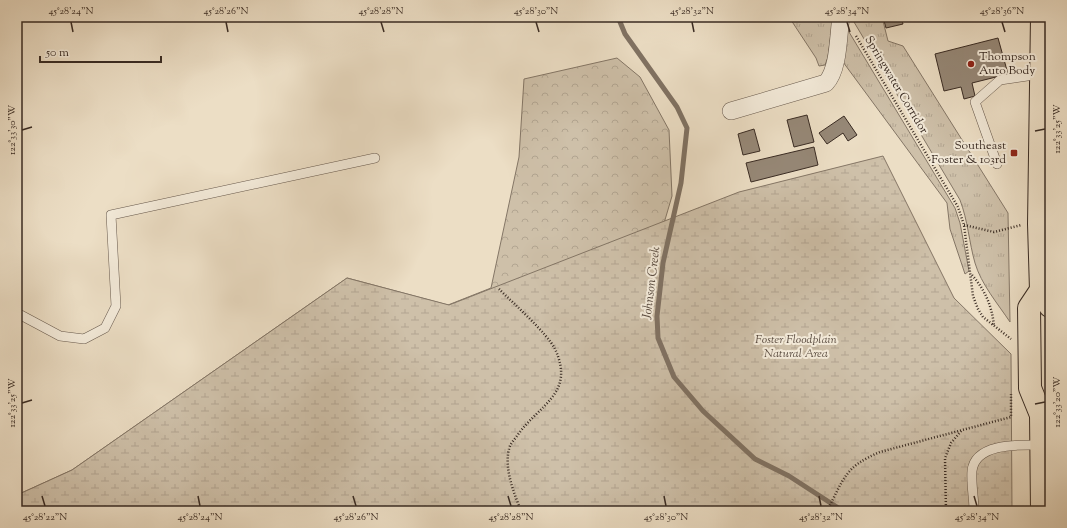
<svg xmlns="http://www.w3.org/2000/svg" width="1067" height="528" font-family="'Sorts Mill Goudy',serif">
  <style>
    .grass { fill: url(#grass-tufts); stroke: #847666 }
    .forest { fill: url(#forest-crowns); stroke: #847666 }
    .wetland { fill: url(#wetland-marsh); stroke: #847666 }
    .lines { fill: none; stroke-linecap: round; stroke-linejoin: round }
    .stream { stroke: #807263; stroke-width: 5 }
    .building { fill: #968877; stroke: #392b23 }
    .service-casing { stroke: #66584c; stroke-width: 10 }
    .minor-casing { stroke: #66584c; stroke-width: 18 }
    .primary-casing { stroke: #392b23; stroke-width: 24 }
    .path { stroke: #392b23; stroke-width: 2.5; stroke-dasharray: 1 2; stroke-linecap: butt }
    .service { stroke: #f3ead9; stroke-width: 9 }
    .minor { stroke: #f3ead9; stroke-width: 17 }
    .primary { stroke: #ecdec5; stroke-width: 22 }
    .ticks { fill: none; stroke: #392b23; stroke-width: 1.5 }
    .poi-dot { fill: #8f2418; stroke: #f3ead9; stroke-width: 1.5 }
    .labels { text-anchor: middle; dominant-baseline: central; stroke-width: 4; stroke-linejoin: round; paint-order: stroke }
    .poi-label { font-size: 12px; fill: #392b23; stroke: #f3ead9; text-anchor: start }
    .street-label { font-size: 12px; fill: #392b23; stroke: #f3ead9 }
    .park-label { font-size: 12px; font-style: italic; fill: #57493e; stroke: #f3ead9 }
    .water-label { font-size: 13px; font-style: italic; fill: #5c4e43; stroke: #f3ead9 }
    .neatline { fill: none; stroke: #392b23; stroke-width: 1.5 }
    .ticks-label { font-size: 10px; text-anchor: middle; fill: #392b23 }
  </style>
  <defs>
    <pattern id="grass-tufts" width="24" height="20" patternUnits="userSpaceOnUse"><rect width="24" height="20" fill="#cec0a9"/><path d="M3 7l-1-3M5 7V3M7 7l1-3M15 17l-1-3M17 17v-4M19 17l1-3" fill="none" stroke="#b2a591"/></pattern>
    <pattern id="forest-crowns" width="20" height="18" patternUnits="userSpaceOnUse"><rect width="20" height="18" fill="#cec0a9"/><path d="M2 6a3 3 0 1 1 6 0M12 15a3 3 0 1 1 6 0" fill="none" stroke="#b2a591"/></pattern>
    <pattern id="wetland-marsh" width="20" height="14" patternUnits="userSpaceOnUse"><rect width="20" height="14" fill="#cec0a9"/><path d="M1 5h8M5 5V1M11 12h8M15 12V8" fill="none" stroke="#b2a591"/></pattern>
  </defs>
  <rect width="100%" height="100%" fill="#ecdec5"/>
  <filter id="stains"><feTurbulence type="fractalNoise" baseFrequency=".005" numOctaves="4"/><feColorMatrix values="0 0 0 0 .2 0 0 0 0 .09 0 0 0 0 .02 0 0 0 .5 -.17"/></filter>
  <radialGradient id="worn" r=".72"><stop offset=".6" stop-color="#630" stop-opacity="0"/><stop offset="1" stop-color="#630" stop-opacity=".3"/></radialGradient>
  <path class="grass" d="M 789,17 L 833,17 L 828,57 L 825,65 L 819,66 L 816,58 Z
    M 851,17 L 882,17 L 888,41 L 903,46 L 1008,213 L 1010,322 C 998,304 981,284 975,263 C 969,242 968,221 960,200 Z
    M 846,27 L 955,208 L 960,223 L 969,271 L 965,274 L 950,229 L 947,203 L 843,62 Z"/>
  <path class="forest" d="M 617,58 L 640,77 L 669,130 L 672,196 L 650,271 L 17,511 L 17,495 L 72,470 L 347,278 L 448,305 L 491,288 L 519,157 L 524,79 Z"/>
  <path class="wetland" d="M 883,156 L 954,298 L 1011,354 L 1012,511 L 17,511 L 17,495 L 72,470 L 347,278 L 449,305 L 739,192 Z"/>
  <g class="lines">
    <path class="stream" d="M 618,17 L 625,34 L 677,107 L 687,128 L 681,183 L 663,263 L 657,316 L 658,338 L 674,377 L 703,411 L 755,459 L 789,476 L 843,511"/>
  </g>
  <path class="building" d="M 883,17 L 901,17 L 903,24 L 886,28 Z
    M 998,38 L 1008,74 L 972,83 L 975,96 L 964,99 L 961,87 L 944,91 L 935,54 Z
    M 807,115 L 814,142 L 794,147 L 787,120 Z
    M 844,116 L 857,135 L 848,141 L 843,133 L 827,144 L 819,133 Z
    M 754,129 L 760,151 L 743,155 L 738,134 Z
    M 814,147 L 818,165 L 751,182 L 746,163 Z"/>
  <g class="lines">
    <g class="service-casing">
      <path id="service" d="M 997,164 L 975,102 L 1000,80 L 1041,74
        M 17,313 L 60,336 L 84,339 L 105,328 L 116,306 L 111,215 L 375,158
        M 974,511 C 974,498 971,484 972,471 C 975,442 1022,445 1041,445"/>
    </g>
    <g class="minor-casing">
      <path id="minor" d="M 731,111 L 826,83 C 839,69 838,36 841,17"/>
    </g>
    <g class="primary-casing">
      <path id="primary" d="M 1042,17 L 1039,224 L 1041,290 L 1050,306
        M 1041,290 L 1029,308 L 1030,388 L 1041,415 L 1042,511"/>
    </g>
    <path class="path" d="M 856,36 L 958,207 L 964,225 L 973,296 L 978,309 L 983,317 L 1011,339
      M 964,225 L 994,232 L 1021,225
      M 972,275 C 985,290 992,306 994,326
      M 499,289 C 513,303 547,333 555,349 C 576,394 538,405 517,436 C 514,440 510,444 509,449 C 504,469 514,493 521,511
      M 568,511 C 583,508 600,507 614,511
      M 827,511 C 844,479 844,467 880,452 L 1011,417 L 1011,394
      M 946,511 L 945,458 L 951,443 L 962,430"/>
    <use href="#service" class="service"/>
    <use href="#minor" class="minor"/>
    <use href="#primary" class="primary"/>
  </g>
  <path class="ticks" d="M 71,22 L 73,32M 226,22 L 228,32M 381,22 L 384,32M 536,22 L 539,32M 692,22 L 694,32M 847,22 L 850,32M 1002,22 L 1005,32M 22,130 L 32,127M 1035,131 L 1045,129M 22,403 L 32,400M 1035,404 L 1045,402M 42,496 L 45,506M 198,496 L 200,506M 353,496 L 356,506M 508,496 L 511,506M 664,496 L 666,506M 819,496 L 821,506M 974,496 L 977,506"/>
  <g class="poi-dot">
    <circle cx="971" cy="64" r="4"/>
    <rect x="1010" y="149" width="8" height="8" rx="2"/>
  </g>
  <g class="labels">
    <g class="poi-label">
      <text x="979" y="57">Thompson<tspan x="979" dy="14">Auto Body</tspan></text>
      <text x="1006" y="146" text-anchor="end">Southeast<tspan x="1006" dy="14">Foster &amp; 103rd</tspan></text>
    </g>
    <g class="street-label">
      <text transform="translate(896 85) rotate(59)">Springwater Corridor</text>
    </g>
    <g class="park-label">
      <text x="796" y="340">Foster Floodplain<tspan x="796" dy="14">Natural Area</tspan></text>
    </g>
    <g class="water-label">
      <text transform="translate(652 283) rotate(-83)">Johnson Creek</text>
    </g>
  </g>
  <rect width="1067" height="528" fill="none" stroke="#ecdec5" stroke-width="44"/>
  <path d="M40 56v6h121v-6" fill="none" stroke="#392b23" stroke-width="2"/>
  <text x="46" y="56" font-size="12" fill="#392b23" stroke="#f3ead9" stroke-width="3" paint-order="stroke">50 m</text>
  <rect x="22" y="22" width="1023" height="484" class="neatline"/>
  <g class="ticks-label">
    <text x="71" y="14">45°28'24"N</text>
    <text x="226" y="14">45°28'26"N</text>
    <text x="381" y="14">45°28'28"N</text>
    <text x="536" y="14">45°28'30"N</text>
    <text x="692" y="14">45°28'32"N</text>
    <text x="847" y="14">45°28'34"N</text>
    <text x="1002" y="14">45°28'36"N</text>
    <text transform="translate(1056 129) rotate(-90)" y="4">122°33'25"W</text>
    <text transform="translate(11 130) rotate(-90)" y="4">122°33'30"W</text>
    <text transform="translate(1056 402) rotate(-90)" y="4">122°33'20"W</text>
    <text transform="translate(11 403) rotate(-90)" y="4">122°33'25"W</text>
    <text x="45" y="520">45°28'22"N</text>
    <text x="200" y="520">45°28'24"N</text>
    <text x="356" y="520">45°28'26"N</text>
    <text x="511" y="520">45°28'28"N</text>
    <text x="666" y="520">45°28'30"N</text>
    <text x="821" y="520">45°28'32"N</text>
    <text x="977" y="520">45°28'34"N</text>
  </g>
  <rect width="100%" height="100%" filter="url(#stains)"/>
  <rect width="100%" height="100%" fill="url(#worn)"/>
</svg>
